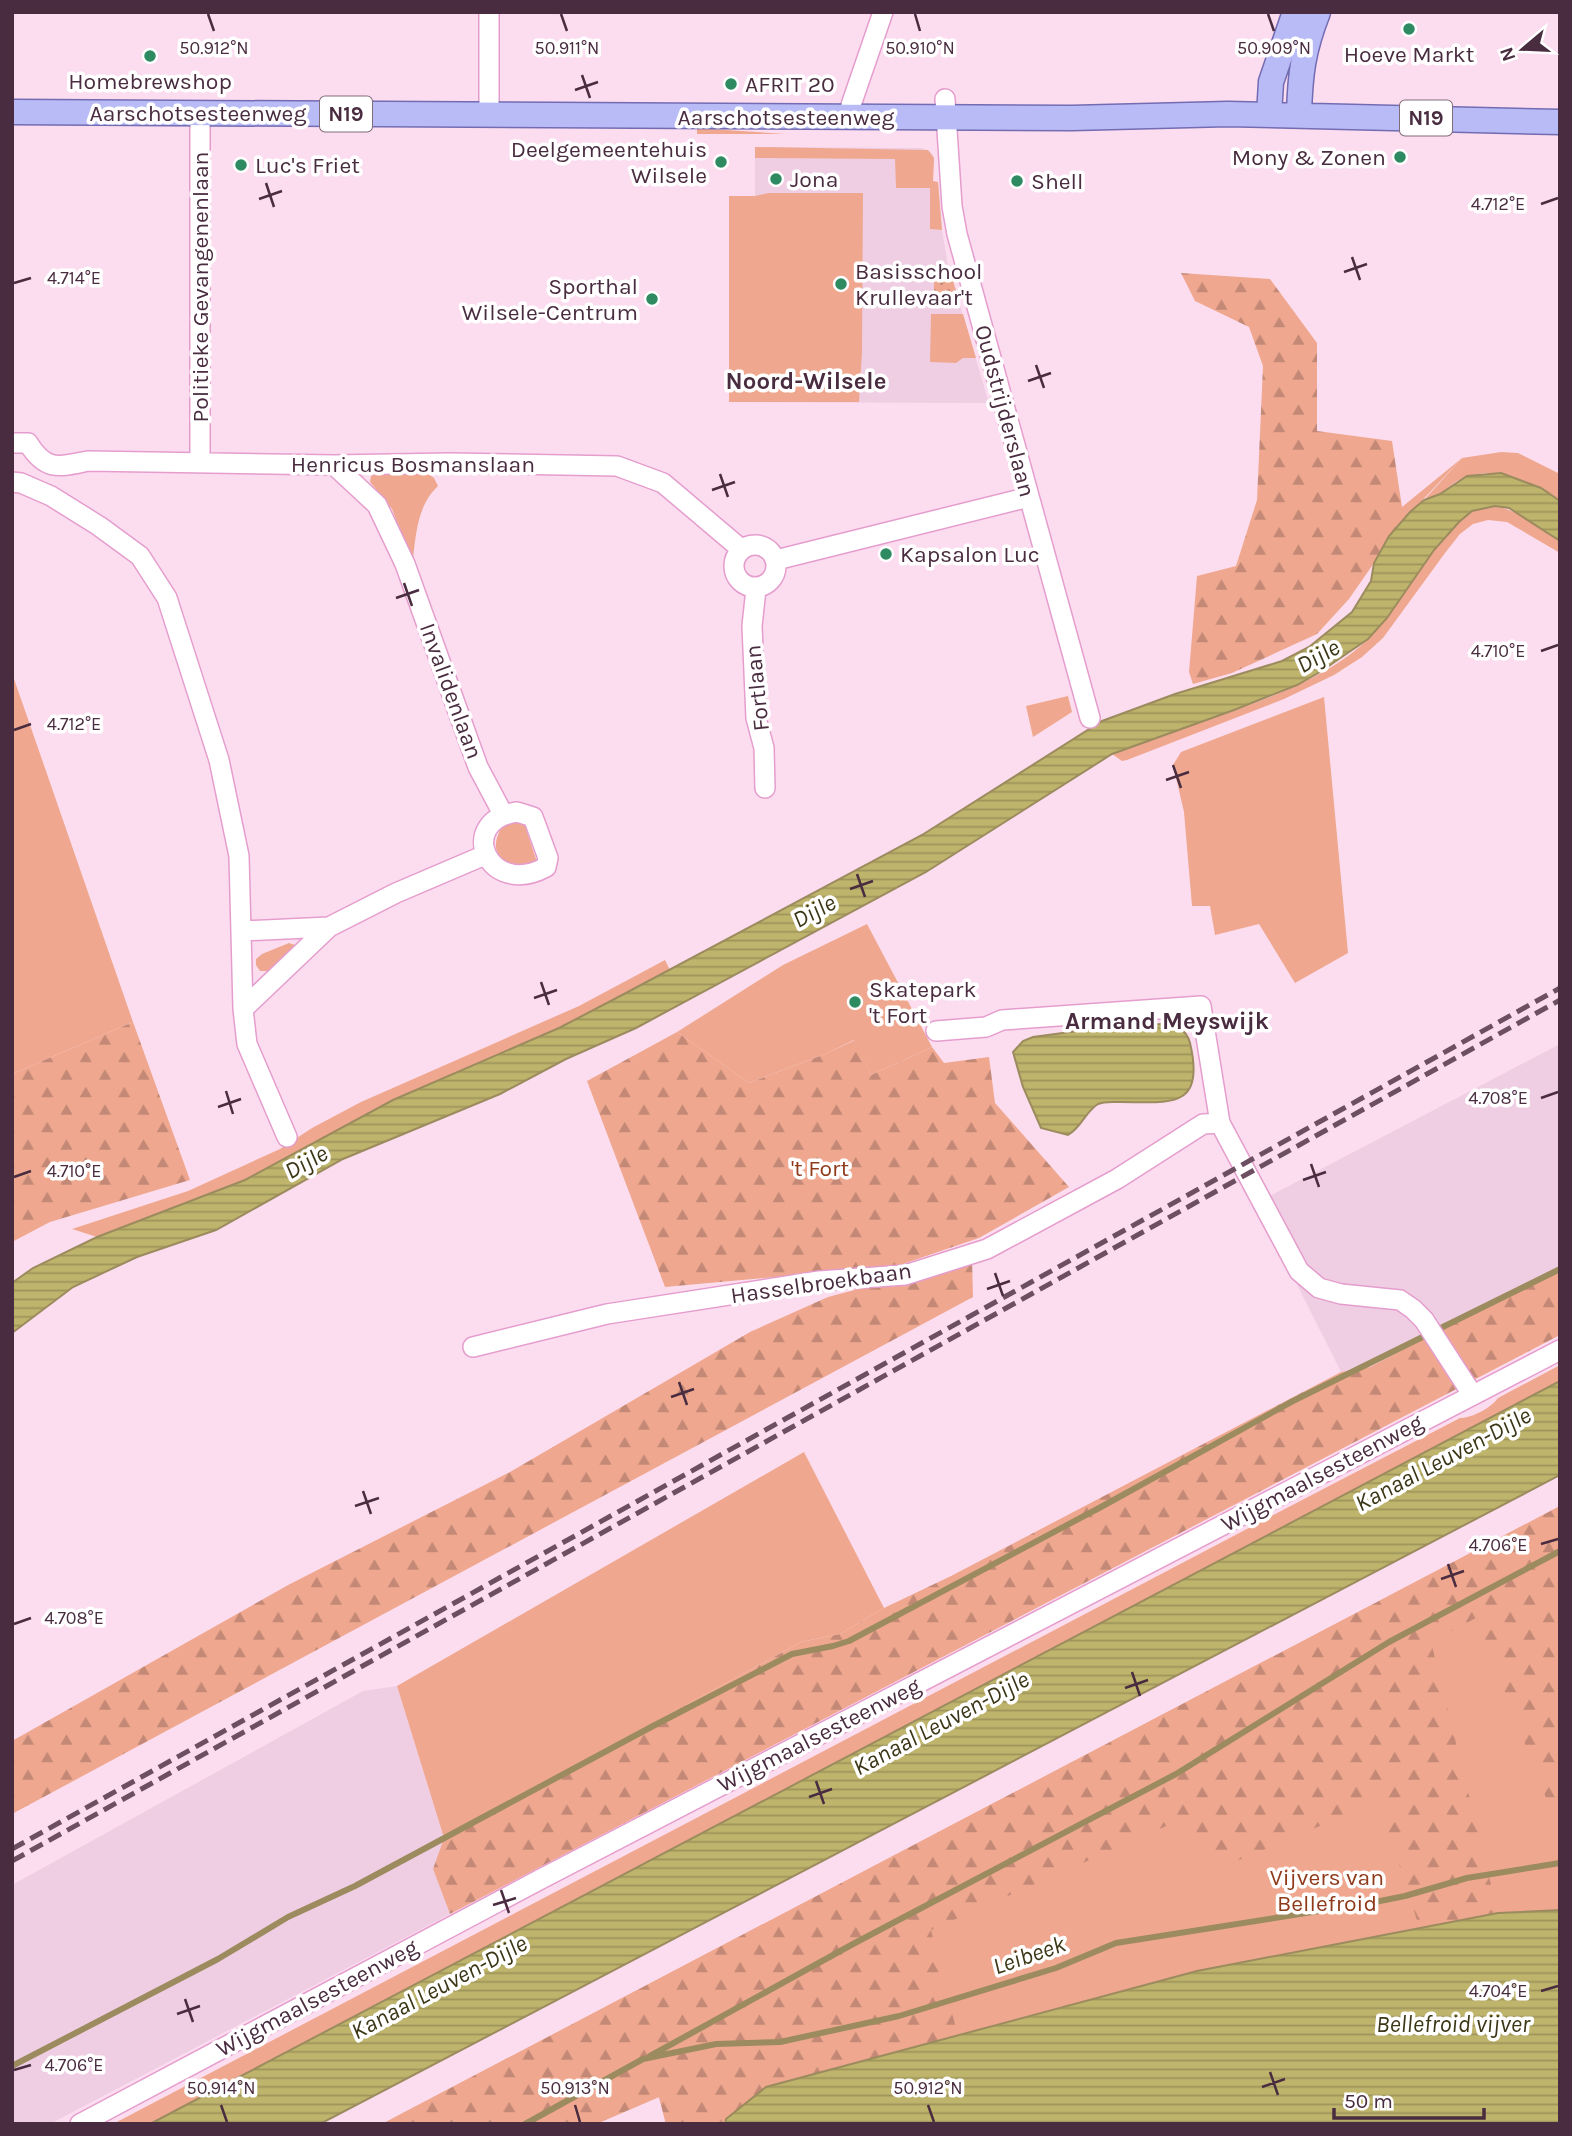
<svg xmlns="http://www.w3.org/2000/svg" width="1572" height="2136" font-family="Karla,sans-serif">
  <style>
    .built { fill: #efcee3 }
    .green { fill: #efa88f }
    .forest { fill: url(#forest-firs) }
    .garden { fill: url(#garden-dots) }
    .water { fill: url(#water-rules); stroke: #9c8b5e; stroke-width: 2 }
    .lines { fill: none; stroke-linecap: round; stroke-linejoin: round }
    .stream { stroke: #9c8b5e; stroke-width: 6 }
    .minor-casing { stroke: #e59dcd; stroke-width: 22 }
    .major-casing { stroke: #736cb2; stroke-width: 27 }
    .minor { stroke: #fff; stroke-width: 19 }
    .major { stroke: #b9bbf6; stroke-width: 24 }
    .rail { stroke: #6d4f62; stroke-width: 5; stroke-dasharray: 14 7; stroke-linecap: butt }
    .ticks { fill: none; stroke: #492c3f; stroke-width: 2.5 }
    .poi-dot { fill: #2e8a60; stroke: #fff; stroke-width: 2.5 }
    .labels { text-anchor: middle; dominant-baseline: central; stroke-width: 7; stroke-linejoin: round; paint-order: stroke }
    .shield { fill: #fff; stroke: #806b79; stroke-width: 2 }
    .shield-label { font-size: 21px; font-weight: bold; fill: #492c3f }
    .poi-label { font-size: 23px; fill: #492c3f; stroke: #fff; text-anchor: start }
    .street-label { font-size: 23px; fill: #492c3f; stroke: #fff }
    .park-label { font-size: 23px; fill: #8f3a1a; stroke: #fff }
    .neighbourhood-label { font-size: 24px; font-weight: bold; fill: #492c3f; stroke: #fff }
    .water-label { font-size: 24px; font-style: italic; fill: #3b3616; stroke: #fff }
    .ticks-label { font-size: 18px; text-anchor: middle; fill: #492c3f; stroke: #fff; stroke-width: 7; stroke-linejoin: round; paint-order: stroke }
  </style>
  <defs>
    <pattern id="forest-firs" width="22" height="20" patternUnits="userSpaceOnUse" patternTransform="scale(1.75)"><rect width="22" height="20" fill="#efa88f"/><path d="M5 1l3.5 6h-7zM16 11l3.5 6h-7z" fill="#c48976"/></pattern>
    <pattern id="garden-dots" width="8" height="8" patternUnits="userSpaceOnUse" patternTransform="scale(1.75)"><rect width="8" height="8" fill="#efa88f"/><path d="M2 2h.1M6 6h.1" fill="none" stroke="#c48976" stroke-width="1.8" stroke-linecap="round"/></pattern>
    <pattern id="water-rules" width="6" height="5" patternUnits="userSpaceOnUse" patternTransform="scale(1.75)"><rect width="6" height="5" fill="#bfb46c"/><path d="M0 2.5h6" fill="none" stroke="#9d935a"/></pattern>
  </defs>
  <rect width="100%" height="100%" fill="#fcddf0"/>
  <path class="built" d="M 755,147 L 922,148 L 931,152 L 934,158 L 933,181 L 938,182 L 942,230 L 948,265 L 989,403 L 729,402 L 729,196 L 755,196 Z
    M 1560,1044 L 1560,1267 L 1370,1367 L 1341,1372 L 1256,1203 Z
    M 397,1686 L 444,1838 L 433,1869 L 450,1914 L 50,2124 L 12,2124 L 12,1885 L 363,1691 Z"/>
  <path class="green" d="M 697,128 L 786,134 L 697,134 Z
    M 755,147 L 928,150 L 934,158 L 933,181 L 938,182 L 942,230 L 930,229 L 930,188 L 896,188 L 895,159 L 755,158 Z
    M 768,193 L 863,193 L 862,352 L 859,402 L 729,402 L 729,196 L 755,196 Z
    M 931,314 L 963,314 L 976,358 L 963,358 L 956,363 L 930,362 Z
    M 1501,452 L 1518,453 L 1560,474 L 1560,501 C 1531,481 1491,462 1457,481 C 1446,488 1438,499 1424,500 L 1462,458 Z
    M 375,471 L 426,472 L 434,478 L 438,486 C 418,505 416,532 413,559 L 411,559 L 392,509 L 370,482 L 371,476 Z
    M 1495,506 C 1520,511 1539,527 1560,541 L 1560,553 L 1507,522 L 1488,520 L 1473,524 L 1460,534 L 1445,553 L 1383,638 L 1362,657 L 1334,675 L 1284,699 L 1127,760 L 1122,761 L 1112,754 C 1135,745 1158,736 1182,728 C 1243,707 1323,684 1369,638 C 1404,603 1431,539 1470,513 C 1476,509 1487,508 1495,506 Z
    M 12,673 L 133,1022 L 12,1074 Z
    M 1068,696 L 1072,712 L 1033,737 L 1026,706 Z
    M 1324,697 L 1348,953 L 1295,983 L 1259,924 L 1215,935 L 1210,906 L 1192,906 L 1184,812 L 1173,765 L 1181,752 Z
    M 516,822 L 524,823 L 537,862 L 523,869 C 499,859 488,853 502,826 Z
    M 867,924 L 932,1047 L 871,1075 L 854,1040 L 825,1054 L 749,1083 L 677,1032 L 783,965 Z
    M 289,943 L 295,945 L 293,954 L 268,971 L 260,971 L 256,965 L 256,959 L 262,954 Z
    M 665,960 L 670,970 L 559,1028 L 393,1100 L 245,1180 L 97,1237 L 72,1229 L 188,1191 L 280,1149 L 312,1128 L 361,1102 L 579,1006 Z
    M 1560,1365 L 1560,1381 L 150,2124 L 113,2124 L 1304,1499 L 1460,1418 C 1472,1418 1491,1408 1498,1398 Z
    M 804,1452 L 884,1608 L 840,1634 L 801,1642 L 444,1838 L 397,1686 Z
    M 1560,1506 L 1560,2124 L 666,2124 L 659,2097 L 596,2124 L 382,2124 Z"/>
  <path class="forest" d="M 1181,273 L 1270,279 L 1317,343 L 1317,431 L 1392,441 L 1402,507 L 1462,458 L 1389,536 L 1374,563 L 1349,599 L 1317,634 L 1232,673 L 1193,684 L 1189,672 L 1197,576 L 1236,566 L 1257,500 L 1263,366 L 1249,327 L 1195,301 Z
    M 133,1022 L 190,1180 L 50,1222 L 12,1242 L 12,1074 Z
    M 677,1032 L 749,1083 L 825,1054 L 855,1040 L 871,1075 L 932,1047 L 944,1063 L 989,1057 L 995,1103 L 1069,1187 L 979,1238 L 897,1266 L 665,1287 L 587,1081 Z
    M 972,1259 L 973,1297 L 12,1814 L 12,1741 L 290,1584 L 510,1472 L 750,1332 L 828,1297 Z
    M 1560,1267 L 1560,1335 L 450,1914 L 433,1869 L 444,1838 L 801,1642 L 840,1634 L 884,1608 L 951,1576 L 1341,1372 L 1370,1367 Z
    M 1560,1506 L 1560,1834 L 1476,1618 L 1431,1642 L 1498,1913 L 1420,1930 L 1379,1801 L 1218,1869 L 1182,1819 L 931,1930 L 958,2036 L 766,2087 L 726,2119 L 725,2124 L 666,2124 L 659,2097 L 596,2124 L 382,2124 Z"/>
  <path class="garden" d="M 934,265 L 948,265 L 960,303 L 934,302 Z"/>
  <path class="water" d="M 1501,473 L 1541,488 L 1560,501 L 1560,541 L 1509,508 L 1495,506 L 1472,511 L 1459,522 L 1434,550 L 1387,618 L 1368,639 L 1320,672 L 1297,685 L 1234,710 L 1112,754 L 926,872 L 636,1028 L 566,1059 L 500,1094 L 343,1159 L 216,1230 L 137,1257 L 73,1287 L 12,1333 L 12,1283 L 33,1268 L 97,1237 L 245,1180 L 393,1100 L 559,1028 L 624,994 L 922,835 L 1102,721 L 1175,694 L 1282,661 L 1309,647 L 1352,612 L 1371,581 L 1374,563 L 1389,536 L 1410,512 L 1424,500 L 1440,494 L 1467,476 Z
    M 1161,1024 C 1175,1025 1186,1028 1190,1043 C 1206,1110 1169,1102 1120,1102 C 1113,1102 1104,1101 1098,1104 C 1085,1112 1082,1127 1068,1135 L 1041,1128 L 1023,1087 L 1013,1052 L 1023,1041 L 1033,1037 L 1100,1028 Z
    M 1560,1381 L 1560,1475 L 320,2124 L 150,2124 Z
    M 1560,1910 L 1560,2124 L 725,2124 L 726,2119 L 766,2087 L 1197,1971 L 1498,1913 Z"/>
  <g class="lines">
    <path class="stream" d="M 650,2056 L 853,1944 L 1176,1774 L 1389,1642 L 1560,1551
      M 12,2066 L 218,1959 L 288,1917 L 355,1886 L 653,1726 L 792,1654 L 833,1646 L 849,1641 L 1101,1507 L 1293,1401 L 1560,1269
      M 525,2124 L 643,2059 L 716,2044 L 780,2042 L 899,2016 L 1056,1968 L 1116,1943 L 1370,1903 L 1405,1896 L 1467,1878 L 1560,1863"/>
    <g class="minor-casing">
      <path id="minor" d="M 945,99 L 952,206 L 957,234 L 1090,718
        M 489,116 L 489,12
        M 851,118 L 851,105 L 883,12
        M 12,443 L 28,443 C 46,472 59,467 88,461 L 334,465 L 449,463 L 617,466 L 663,483 L 741,549
        M 200,462 L 200,113
        M 334,465 L 377,505 L 405,564 L 478,767 L 503,814
        M 12,482 L 21,483 L 51,496 L 99,526 L 140,556 L 167,598 L 219,760 L 239,856 L 243,1009 L 247,1044 L 287,1137
        M734 566a21 21 0 1 1 42 0a21 21 0 1 1-42 0Z
        M 776,560 L 1029,497
        M 756,589 L 752,626 L 756,718 L 764,748 L 765,788
        M 517,812 L 533,817 L 548,858 L 546,867 C 488,899 455,821 517,812 Z
        M 241,931 L 329,927
        M 243,1009 L 329,927 L 396,893 L 485,855
        M 936,1031 L 986,1027 L 1002,1020 L 1201,1006 L 1220,1123 L 1299,1271 L 1319,1288 L 1341,1294 L 1400,1300 L 1413,1309 L 1424,1320 L 1472,1394
        M 473,1347 L 607,1314 L 819,1281 L 905,1275 L 987,1249 L 1117,1179 L 1203,1124 L 1220,1123
        M 80,2124 L 539,1880 L 1560,1350"/>
    </g>
    <g class="major-casing">
      <path id="major" d="M 12,112 L 1072,118 L 1228,114 L 1560,122
        M 1269,115 L 1271,82 L 1295,12
        M 1299,115 C 1300,75 1303,50 1318,12"/>
    </g>
    <use href="#minor" class="minor"/>
    <use href="#major" class="major"/>
    <path class="rail" d="M 12,1849 L 1560,988
      M 12,1861 L 1560,1000"/>
  </g>
  <path class="ticks" d="M 208,14 L 214,31M 561,14 L 567,31M 915,14 L 920,31M 1268,14 L 1274,31M 582,75 L 590,98M 575,90 L 598,82M 266,183 L 274,207M 259,199 L 282,191M 1541,204 L 1558,198M 1352,257 L 1360,280M 1344,272 L 1367,264M 14,283 L 31,278M 1036,365 L 1044,388M 1028,381 L 1051,373M 720,474 L 728,497M 712,490 L 735,482M 404,583 L 412,606M 396,598 L 419,590M 1541,651 L 1558,645M 14,730 L 31,724M 1173,765 L 1181,788M 1166,780 L 1189,772M 857,874 L 865,897M 850,889 L 873,881M 541,982 L 549,1005M 534,998 L 557,990M 226,1091 L 233,1114M 1541,1098 L 1558,1092M 218,1107 L 241,1099M 1311,1164 L 1319,1187M 14,1177 L 31,1171M 1303,1180 L 1326,1172M 995,1273 L 1003,1296M 987,1289 L 1010,1281M 679,1382 L 687,1405M 671,1397 L 694,1389M 363,1491 L 371,1514M 355,1506 L 379,1498M 1541,1544 L 1558,1539M 1448,1564 L 1456,1587M 1441,1579 L 1464,1571M 14,1624 L 31,1618M 1132,1672 L 1140,1696M 1125,1688 L 1148,1680M 816,1781 L 824,1804M 809,1797 L 832,1789M 501,1890 L 509,1913M 493,1905 L 516,1898M 1541,1991 L 1558,1986M 185,1999 L 193,2022M 177,2014 L 200,2006M 14,2070 L 31,2065M 1270,2072 L 1278,2095M 1262,2087 L 1285,2079M 221,2105 L 227,2122M 575,2105 L 580,2122M 928,2105 L 934,2122"/>
  <g class="poi-dot">
    <circle cx="1409" cy="29" r="7"/>
    <circle cx="150" cy="56" r="7"/>
    <circle cx="731" cy="84" r="7"/>
    <circle cx="1400" cy="157" r="7"/>
    <circle cx="721" cy="162" r="7"/>
    <circle cx="241" cy="165" r="7"/>
    <circle cx="776" cy="179" r="7"/>
    <circle cx="1017" cy="181" r="7"/>
    <circle cx="841" cy="284" r="7"/>
    <circle cx="652" cy="299" r="7"/>
    <circle cx="886" cy="554" r="7"/>
    <circle cx="855" cy="1002" r="7"/>
  </g>
  <g class="labels">
    <g class="shield">
      <rect x="320" y="96.5" width="52" height="35" rx="5"/>
      <rect x="1400" y="100.5" width="52" height="35" rx="5"/>
    </g>
    <g class="shield-label">
      <text x="346" y="114">N19</text>
      <text x="1426" y="118">N19</text>
    </g>
    <g class="poi-label">
      <text x="1409" y="54" text-anchor="middle">Hoeve Markt</text>
      <text x="150" y="81" text-anchor="middle">Homebrewshop</text>
      <text x="745" y="84">AFRIT 20</text>
      <text x="707" y="149" text-anchor="end">Deelgemeentehuis<tspan x="707" dy="26">Wilsele</tspan></text>
      <text x="1386" y="157" text-anchor="end">Mony &amp; Zonen</text>
      <text x="255" y="165">Luc's Friet</text>
      <text x="790" y="179">Jona</text>
      <text x="1031" y="181">Shell</text>
      <text x="855" y="271">Basisschool<tspan x="855" dy="26">Krullevaar't</tspan></text>
      <text x="638" y="286" text-anchor="end">Sporthal<tspan x="638" dy="26">Wilsele-Centrum</tspan></text>
      <text x="900" y="554">Kapsalon Luc</text>
      <text x="869" y="989">Skatepark<tspan x="869" dy="26">'t Fort</tspan></text>
    </g>
    <g class="street-label">
      <text x="198" y="113">Aarschotsesteenweg</text>
      <text x="786" y="117">Aarschotsesteenweg</text>
      <text transform="translate(200 287) rotate(-90)">Politieke Gevangenenlaan</text>
      <text transform="translate(1005 411) rotate(75)">Oudstrijderslaan</text>
      <text x="413" y="464">Henricus Bosmanslaan</text>
      <text transform="translate(757 688) rotate(-96)">Fortlaan</text>
      <text transform="translate(451 691) rotate(70)">Invalidenlaan</text>
      <text transform="translate(821 1283) rotate(-8)">Hasselbroekbaan</text>
      <text transform="translate(1322 1473) rotate(-28)">Wijgmaalsesteenweg</text>
      <text transform="translate(819 1735) rotate(-27)">Wijgmaalsesteenweg</text>
      <text transform="translate(317 1998) rotate(-28)">Wijgmaalsesteenweg</text>
    </g>
    <g class="park-label">
      <text x="820" y="1168">'t Fort</text>
      <text x="1327" y="1877">Vijvers van<tspan x="1327" dy="26">Bellefroid</tspan></text>
    </g>
    <g class="neighbourhood-label">
      <text x="806" y="381">Noord-Wilsele</text>
      <text x="1167" y="1021">Armand Meyswijk</text>
    </g>
    <g class="water-label">
      <text transform="translate(1318 656) rotate(-29)">Dijle</text>
      <text transform="translate(814 911) rotate(-28)">Dijle</text>
      <text transform="translate(306 1162) rotate(-29)">Dijle</text>
      <text transform="translate(1443 1459) rotate(-28)">Kanaal Leuven-Dijle</text>
      <text transform="translate(941 1723) rotate(-28)">Kanaal Leuven-Dijle</text>
      <text transform="translate(1029 1955) rotate(-19)">Leibeek</text>
      <text transform="translate(439 1987) rotate(-28)">Kanaal Leuven-Dijle</text>
      <text x="1453" y="2024">Bellefroid vijver</text>
    </g>
  </g>
  <g class="ticks-label">
    <text x="214" y="54">50.912°N</text>
    <text x="567" y="54">50.911°N</text>
    <text x="1274" y="54">50.909°N</text>
    <text x="920" y="54">50.910°N</text>
    <text x="1498" y="210">4.712°E</text>
    <text x="74" y="284">4.714°E</text>
    <text x="1498" y="657">4.710°E</text>
    <text x="74" y="730">4.712°E</text>
    <text x="1498" y="1104">4.708°E</text>
    <text x="74" y="1177">4.710°E</text>
    <text x="1498" y="1551">4.706°E</text>
    <text x="74" y="1624">4.708°E</text>
    <text x="1498" y="1997">4.704°E</text>
    <text x="74" y="2071">4.706°E</text>
    <text x="221" y="2094">50.914°N</text>
    <text x="575" y="2094">50.913°N</text>
    <text x="928" y="2094">50.912°N</text>
  </g>
  <rect width="1572" height="2136" fill="none" stroke="#492c3f" stroke-width="28"/>
  <g transform="translate(1523 49) rotate(251)" stroke="#ffffff" stroke-width="5" paint-order="stroke">
  <path d="M0-5L12 26L0 18L-12 26Z" fill="#492c3f"/>
  <text y="-10" font-size="19" font-weight="bold" text-anchor="middle" fill="#492c3f">N</text>
  </g>
  <path d="M1334 2108v10h150v-10" fill="none" stroke="#492c3f" stroke-width="3.5"/>
  <text x="1344" y="2108" font-size="21" fill="#492c3f" stroke="#ffffff" stroke-width="5" paint-order="stroke">50 m</text>
</svg>
